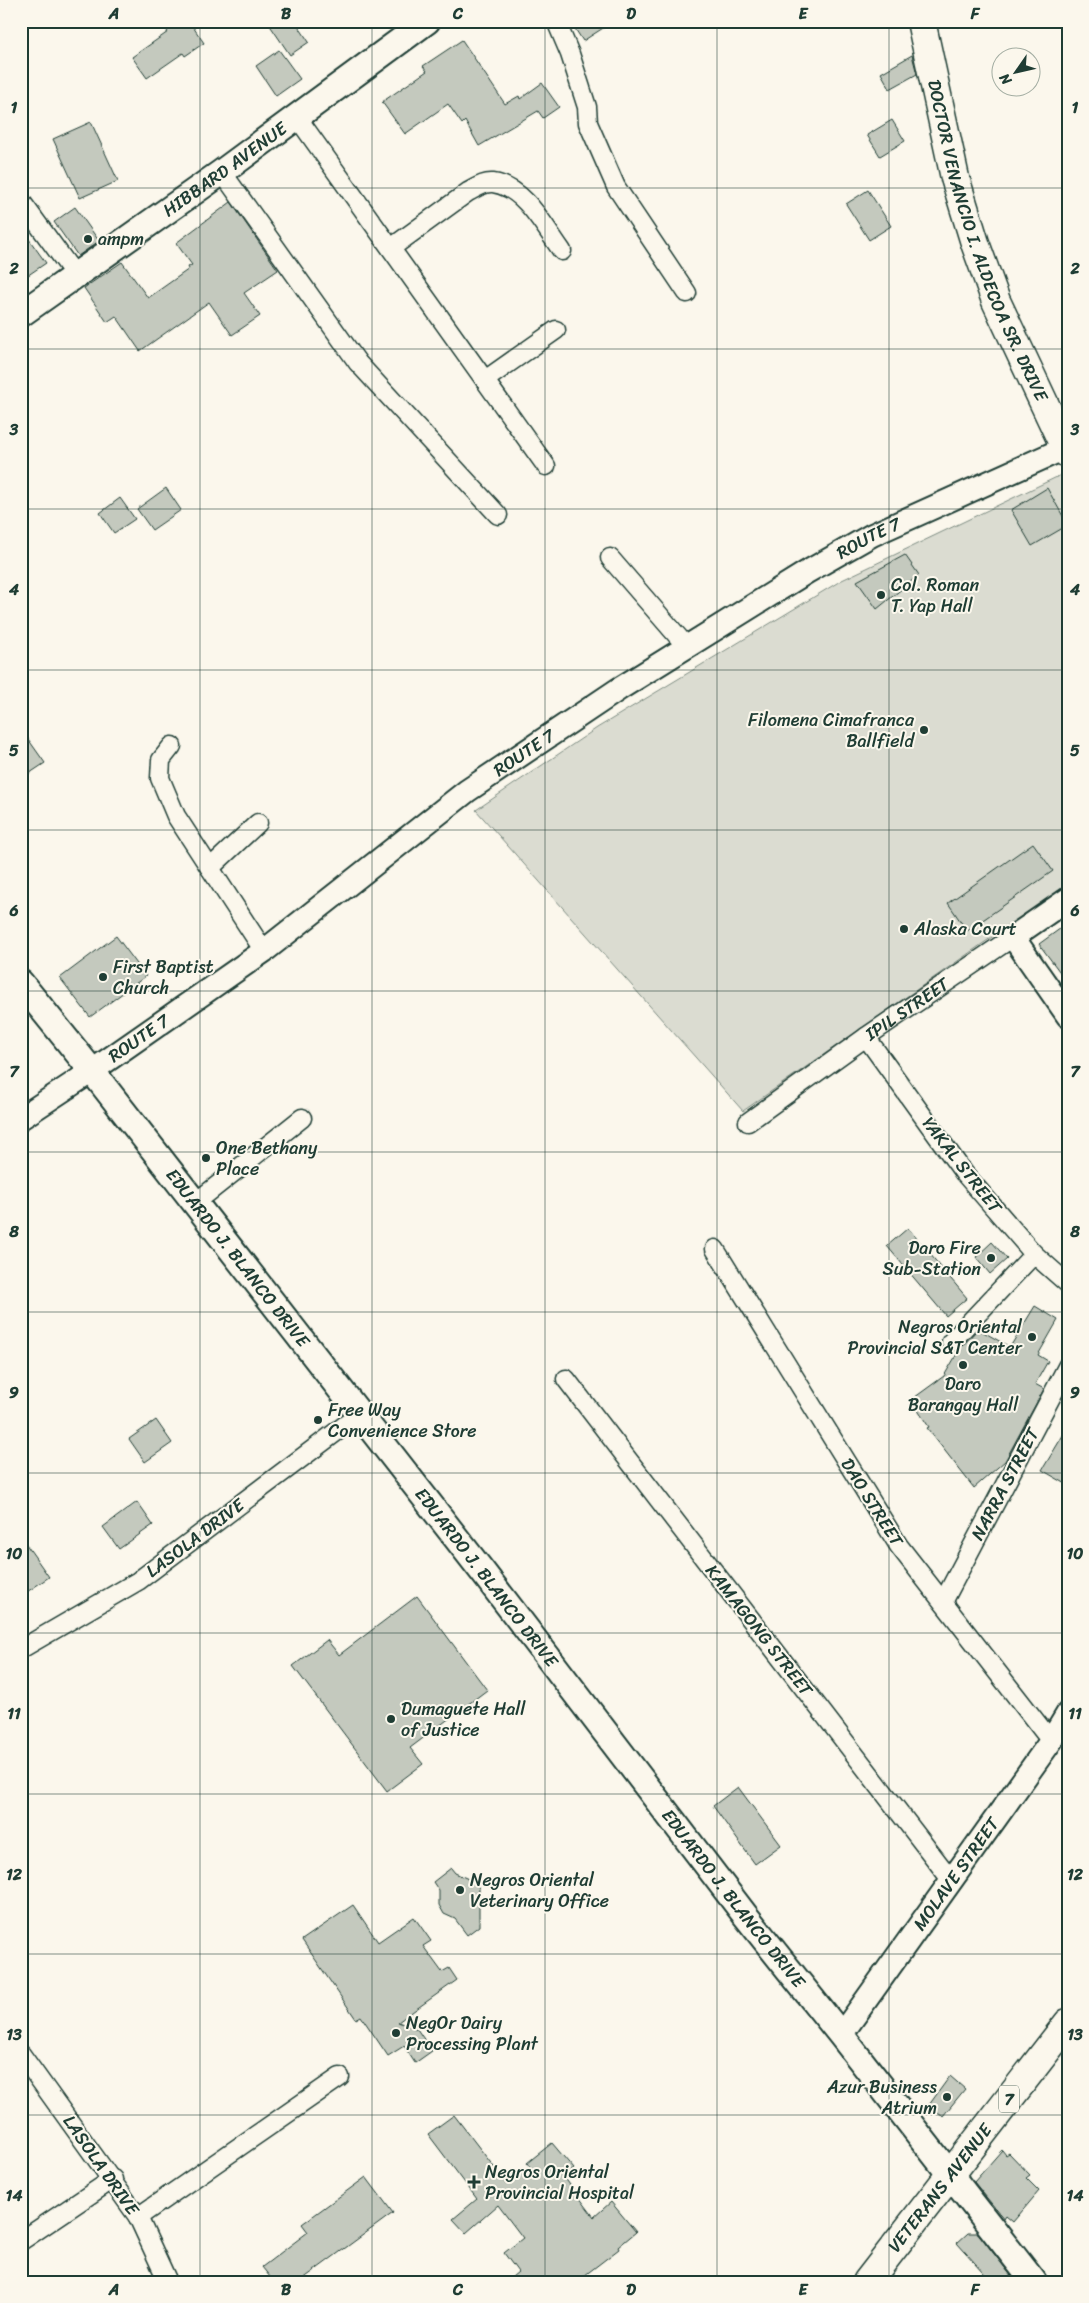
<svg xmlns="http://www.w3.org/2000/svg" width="1089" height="2303" font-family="Sriracha,sans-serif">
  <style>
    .green { fill: #dbdcd1; stroke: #7d8c82 }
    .building { fill: #c4c9be; stroke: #1f3d34 }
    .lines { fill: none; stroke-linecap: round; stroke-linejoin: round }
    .minor-casing { stroke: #1f3d34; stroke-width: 21 }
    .tertiary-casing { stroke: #1f3d34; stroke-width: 26 }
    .secondary-casing { stroke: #1f3d34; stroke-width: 29 }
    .trunk-casing { stroke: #1f3d34; stroke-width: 31 }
    .minor { stroke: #fbf7ec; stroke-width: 18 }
    .tertiary { stroke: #fbf7ec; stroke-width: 22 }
    .secondary { stroke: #fbf7ec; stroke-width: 25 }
    .trunk { stroke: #fbf7ec; stroke-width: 28 }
    .grid { fill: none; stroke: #1f3d34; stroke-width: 1; stroke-opacity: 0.55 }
    .poi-dot { fill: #1f3d34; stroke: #fbf7ec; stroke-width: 2 }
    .labels { text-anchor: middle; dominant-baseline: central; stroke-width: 4; stroke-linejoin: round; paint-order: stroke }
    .shield { fill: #fbf7ec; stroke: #61756b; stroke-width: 1 }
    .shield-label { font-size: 16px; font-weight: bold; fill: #1f3d34 }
    .street-label { font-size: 18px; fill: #1f3d34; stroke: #fbf7ec }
    .poi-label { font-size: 18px; fill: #1f3d34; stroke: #fbf7ec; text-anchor: start }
    .neatline { fill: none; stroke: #1f3d34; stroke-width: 2 }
    .grid-label { font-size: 16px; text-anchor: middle; font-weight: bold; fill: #1f3d34 }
  </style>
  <rect width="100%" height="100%" fill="#fbf7ec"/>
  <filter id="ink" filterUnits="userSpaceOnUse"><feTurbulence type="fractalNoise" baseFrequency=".02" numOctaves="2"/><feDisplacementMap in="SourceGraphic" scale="10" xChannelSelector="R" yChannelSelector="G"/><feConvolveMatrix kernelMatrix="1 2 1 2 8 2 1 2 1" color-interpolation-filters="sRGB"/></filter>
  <g filter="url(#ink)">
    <path class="green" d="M 1061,475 L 1068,487 L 1068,884 L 743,1111 L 476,810 L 597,728 L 842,580 Z"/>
    <path class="building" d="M 175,21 L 189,21 L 204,43 L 185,56 L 183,53 L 147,78 L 132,57 L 168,32 L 165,28 Z
      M 267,21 L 295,21 L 309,42 L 290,55 Z
      M 570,21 L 614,21 L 583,41 Z
      M 462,40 L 505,104 L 519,96 L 520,99 L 542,83 L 559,107 L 543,118 L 538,111 L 479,146 L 465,121 L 462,124 L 448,104 L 405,134 L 382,102 L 427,71 L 423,66 Z
      M 279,50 L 300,79 L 276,96 L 256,66 Z
      M 912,55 L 917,74 L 890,89 L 881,73 Z
      M 892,120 L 905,141 L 880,156 L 867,135 Z
      M 91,122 L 118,181 L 80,198 L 53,139 Z
      M 868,190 L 891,226 L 869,240 L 846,204 Z
      M 231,202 L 278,270 L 244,293 L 260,316 L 232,335 L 209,302 L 140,351 L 116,316 L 107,322 L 84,288 L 122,262 L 148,298 L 189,269 L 188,267 L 192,265 L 176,243 Z
      M 75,207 L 99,241 L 78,256 L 54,222 Z
      M 21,228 L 46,263 L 21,280 Z
      M 166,488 L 181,510 L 152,530 L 137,509 Z
      M 1047,488 L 1068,525 L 1032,546 L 1011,510 Z
      M 120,498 L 135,519 L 114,533 L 100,513 Z
      M 905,555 L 919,575 L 877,609 L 857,581 Z
      M 21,729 L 45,763 L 21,779 Z
      M 1033,843 L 1053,871 L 967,931 L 948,903 Z
      M 1068,923 L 1068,983 L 1039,944 Z
      M 116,936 L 146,976 L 90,1017 L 60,978 Z
      M 908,1228 L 967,1298 L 946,1316 L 887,1246 Z
      M 992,1242 L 1007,1259 L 990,1274 L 976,1257 Z
      M 1035,1306 L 1058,1320 L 1038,1355 L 1048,1361 L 1035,1384 L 1044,1389 L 1005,1461 L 974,1488 L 927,1428 L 929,1427 L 911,1400 L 944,1376 L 961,1347 L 978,1329 L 1010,1347 Z
      M 156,1420 L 172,1443 L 145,1462 L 129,1439 Z
      M 1068,1427 L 1068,1485 L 1042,1470 Z
      M 137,1502 L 153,1525 L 119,1549 L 103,1527 Z
      M 21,1537 L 49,1577 L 21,1596 Z
      M 417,1596 L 487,1690 L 410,1748 L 423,1764 L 387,1791 L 293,1666 L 327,1640 L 339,1655 Z
      M 738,1787 L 781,1845 L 755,1864 L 713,1806 Z
      M 451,1868 L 455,1873 L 475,1882 L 479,1888 L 479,1926 L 467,1935 L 455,1919 L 444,1914 L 439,1905 L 439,1891 L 433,1882 Z
      M 353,1905 L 378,1942 L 414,1917 L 431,1941 L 423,1946 L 442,1972 L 449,1968 L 457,1980 L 398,2022 L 417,2029 L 432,2051 L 415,2063 L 404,2046 L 388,2056 L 361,2016 L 356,2019 L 302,1940 Z
      M 950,2076 L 965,2089 L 943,2116 L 929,2105 Z
      M 454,2115 L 507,2184 L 530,2167 L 527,2163 L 552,2143 L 574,2169 L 564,2177 L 594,2217 L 611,2202 L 636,2232 L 618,2247 L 619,2249 L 576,2282 L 506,2282 L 518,2272 L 504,2253 L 523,2238 L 498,2205 L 466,2233 L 453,2219 L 477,2199 L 428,2134 Z
      M 1002,2150 L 1006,2155 L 1009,2153 L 1030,2175 L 1026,2178 L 1039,2191 L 1013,2222 L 1006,2216 L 1004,2219 L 974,2182 Z
      M 366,2177 L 393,2213 L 299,2282 L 274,2282 L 262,2267 L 308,2232 L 302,2224 Z
      M 968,2233 L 978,2233 L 1016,2282 L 992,2282 L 957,2243 Z"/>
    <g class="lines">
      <g class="minor-casing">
        <g id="minor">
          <path d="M 556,21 L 570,54 L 587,107 L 588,123 L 616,187 L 687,293"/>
          <path d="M 297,117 L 546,466"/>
          <path d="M 222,172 L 358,363 L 498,515"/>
          <path d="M 21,201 L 75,275"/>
          <path d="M 391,248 L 468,192 C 476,188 484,182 493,183 C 525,187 545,228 562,251"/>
          <path d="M 485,380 L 556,330"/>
          <path d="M 610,558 L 687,647"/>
          <path d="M 172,746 L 161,760 L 160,778 L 176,816 L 264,951"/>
          <path d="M 210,868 L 258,823"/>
          <path d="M 866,1037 L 964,1173 L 1034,1254 L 1068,1284"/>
          <path id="s1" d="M 748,1122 L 866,1037 L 1013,937"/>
          <path d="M 195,1203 L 302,1118"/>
          <path d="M 715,1249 L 899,1546 L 1051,1741"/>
          <path d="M 951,1342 L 1034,1254"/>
          <path d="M 566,1379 L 952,1881"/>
          <path d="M 943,1602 L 1068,1365"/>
          <path d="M 21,1649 L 138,1581 L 360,1414"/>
          <path d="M 21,2054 L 138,2217 L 168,2282"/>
          <path d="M 138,2217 L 340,2077"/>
          <path d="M 21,2241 L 113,2179"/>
        </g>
      </g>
      <g class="tertiary-casing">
        <g id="tertiary">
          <path d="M 1068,899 L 1013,937 L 1068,1016"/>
          <path id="s2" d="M 21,1118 L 92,1071 L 264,951 L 467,791 L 619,689 L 807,572 L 872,535 L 1065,448"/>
          <path id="s3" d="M 841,2035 L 1051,1741 L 1068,1713"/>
        </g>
      </g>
      <g class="secondary-casing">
        <g id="secondary">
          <path id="s4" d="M 21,314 L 222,172 L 427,21"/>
          <path id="s5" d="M 21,983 L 92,1071 L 482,1571 L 745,1915 L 841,2035 L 1034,2282"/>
        </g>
      </g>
      <g class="trunk-casing">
        <g id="trunk">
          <path id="s6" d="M 921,21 L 955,178 L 975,243 L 996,301 L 1068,454"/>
          <path id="s7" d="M 867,2282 L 1068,2023"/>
        </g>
      </g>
      <use href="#minor" class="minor"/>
      <use href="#tertiary" class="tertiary"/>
      <use href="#secondary" class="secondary"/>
      <use href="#trunk" class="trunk"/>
    </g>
  </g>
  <path class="grid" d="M 200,21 L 200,2282M 372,21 L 372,2282M 545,21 L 545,2282M 717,21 L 717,2282M 889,21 L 889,2282M 21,188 L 1068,188M 21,349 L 1068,349M 21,509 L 1068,509M 21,670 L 1068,670M 21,830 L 1068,830M 21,991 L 1068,991M 21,1152 L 1068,1152M 21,1312 L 1068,1312M 21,1473 L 1068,1473M 21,1633 L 1068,1633M 21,1794 L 1068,1794M 21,1954 L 1068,1954M 21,2115 L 1068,2115"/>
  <g class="poi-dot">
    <circle cx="88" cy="239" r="5"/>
    <circle cx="881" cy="595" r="5"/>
    <circle cx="924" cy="730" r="5"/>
    <circle cx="904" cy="929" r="5"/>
    <circle cx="103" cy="977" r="5"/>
    <circle cx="206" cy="1158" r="5"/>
    <circle cx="991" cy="1258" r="5"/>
    <circle cx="1032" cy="1337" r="5"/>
    <circle cx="963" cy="1365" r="5"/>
    <circle cx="318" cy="1420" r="5"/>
    <circle cx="391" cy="1719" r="5"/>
    <circle cx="460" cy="1890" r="5"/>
    <circle cx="396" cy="2033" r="5"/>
    <circle cx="947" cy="2097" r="5"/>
    <path d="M471.5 2174.5h5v5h5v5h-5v5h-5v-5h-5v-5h5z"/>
  </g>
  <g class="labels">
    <rect class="shield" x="999" y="2085.5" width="20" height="27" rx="4"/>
    <g class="shield-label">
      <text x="1009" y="2099">7</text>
    </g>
    <g class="street-label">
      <text stroke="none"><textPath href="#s4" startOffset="250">HIBBARD AVENUE</textPath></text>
      <text stroke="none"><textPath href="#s6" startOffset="230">DOCTOR VENANCIO I. ALDECOA SR. DRIVE</textPath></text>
      <text stroke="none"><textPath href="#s2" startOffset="1028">ROUTE 7</textPath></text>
      <text stroke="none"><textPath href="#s2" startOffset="622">ROUTE 7</textPath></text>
      <text stroke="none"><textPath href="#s1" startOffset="195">IPIL STREET</textPath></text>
      <text stroke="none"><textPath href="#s2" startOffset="142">ROUTE 7</textPath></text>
      <text transform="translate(962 1165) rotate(52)">YAKAL STREET</text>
      <text stroke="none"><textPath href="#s5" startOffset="350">EDUARDO J. BLANCO DRIVE</textPath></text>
      <text transform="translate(1005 1484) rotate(-62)">NARRA STREET</text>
      <text transform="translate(872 1502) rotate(58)">DAO STREET</text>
      <text transform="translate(195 1538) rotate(-37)">LASOLA DRIVE</text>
      <text stroke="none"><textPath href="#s5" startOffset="755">EDUARDO J. BLANCO DRIVE</textPath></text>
      <text transform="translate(759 1630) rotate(52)">KAMAGONG STREET</text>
      <text stroke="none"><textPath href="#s3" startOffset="198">MOLAVE STREET</textPath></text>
      <text stroke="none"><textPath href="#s5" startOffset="1160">EDUARDO J. BLANCO DRIVE</textPath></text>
      <text transform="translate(101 2165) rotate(55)">LASOLA DRIVE</text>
      <text stroke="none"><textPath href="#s7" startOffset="119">VETERANS AVENUE</textPath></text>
    </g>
    <g class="poi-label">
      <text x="98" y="239">ampm</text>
      <text x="891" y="585">Col. Roman<tspan x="891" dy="21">T. Yap Hall</tspan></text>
      <text x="914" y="720" text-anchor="end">Filomena Cimafranca<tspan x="914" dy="21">Ballfield</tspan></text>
      <text x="914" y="929">Alaska Court</text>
      <text x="113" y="967">First Baptist<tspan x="113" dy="21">Church</tspan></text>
      <text x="216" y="1148">One Bethany<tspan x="216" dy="21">Place</tspan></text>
      <text x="981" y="1248" text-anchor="end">Daro Fire<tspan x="981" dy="21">Sub-Station</tspan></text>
      <text x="1022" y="1327" text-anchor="end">Negros Oriental<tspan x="1022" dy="21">Provincial S&amp;T Center</tspan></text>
      <text x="963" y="1384" text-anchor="middle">Daro<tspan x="963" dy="21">Barangay Hall</tspan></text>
      <text x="328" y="1410">Free Way<tspan x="328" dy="21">Convenience Store</tspan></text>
      <text x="401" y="1709">Dumaguete Hall<tspan x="401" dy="21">of Justice</tspan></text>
      <text x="470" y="1880">Negros Oriental<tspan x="470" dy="21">Veterinary Office</tspan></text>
      <text x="406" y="2023">NegOr Dairy<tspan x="406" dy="21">Processing Plant</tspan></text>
      <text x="937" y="2087" text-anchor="end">Azur Business<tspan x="937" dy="21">Atrium</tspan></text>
      <text x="485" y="2172">Negros Oriental<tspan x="485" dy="21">Provincial Hospital</tspan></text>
    </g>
  </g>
  <rect width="1089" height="2303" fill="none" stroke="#fbf7ec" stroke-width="55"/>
  <g transform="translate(1016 72) rotate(236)"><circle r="24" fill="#fbf7ec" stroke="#a3ada2"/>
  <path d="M0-4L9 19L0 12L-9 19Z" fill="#1f3d34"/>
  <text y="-8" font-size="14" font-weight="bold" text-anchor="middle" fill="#1f3d34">N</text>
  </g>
  <rect x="28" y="28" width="1034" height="2248" class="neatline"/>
  <g class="grid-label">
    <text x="114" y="19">A</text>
    <text x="286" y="19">B</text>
    <text x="458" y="19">C</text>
    <text x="631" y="19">D</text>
    <text x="803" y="19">E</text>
    <text x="975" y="19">F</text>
    <text x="14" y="113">1</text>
    <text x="1075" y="113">1</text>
    <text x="14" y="274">2</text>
    <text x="1075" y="274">2</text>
    <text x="14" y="435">3</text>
    <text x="1075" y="435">3</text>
    <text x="14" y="595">4</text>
    <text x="1075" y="595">4</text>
    <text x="14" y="756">5</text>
    <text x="1075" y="756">5</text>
    <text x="14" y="916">6</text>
    <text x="1075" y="916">6</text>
    <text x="14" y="1077">7</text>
    <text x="1075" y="1077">7</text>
    <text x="14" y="1237">8</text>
    <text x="1075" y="1237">8</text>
    <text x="14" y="1398">9</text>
    <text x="1075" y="1398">9</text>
    <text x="14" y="1559">10</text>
    <text x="1075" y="1559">10</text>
    <text x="14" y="1719">11</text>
    <text x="1075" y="1719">11</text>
    <text x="14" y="1880">12</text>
    <text x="1075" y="1880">12</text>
    <text x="14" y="2040">13</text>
    <text x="1075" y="2040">13</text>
    <text x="14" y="2201">14</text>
    <text x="1075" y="2201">14</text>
    <text x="114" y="2295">A</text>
    <text x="286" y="2295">B</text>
    <text x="458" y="2295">C</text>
    <text x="631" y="2295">D</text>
    <text x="803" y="2295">E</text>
    <text x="975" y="2295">F</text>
  </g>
</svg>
